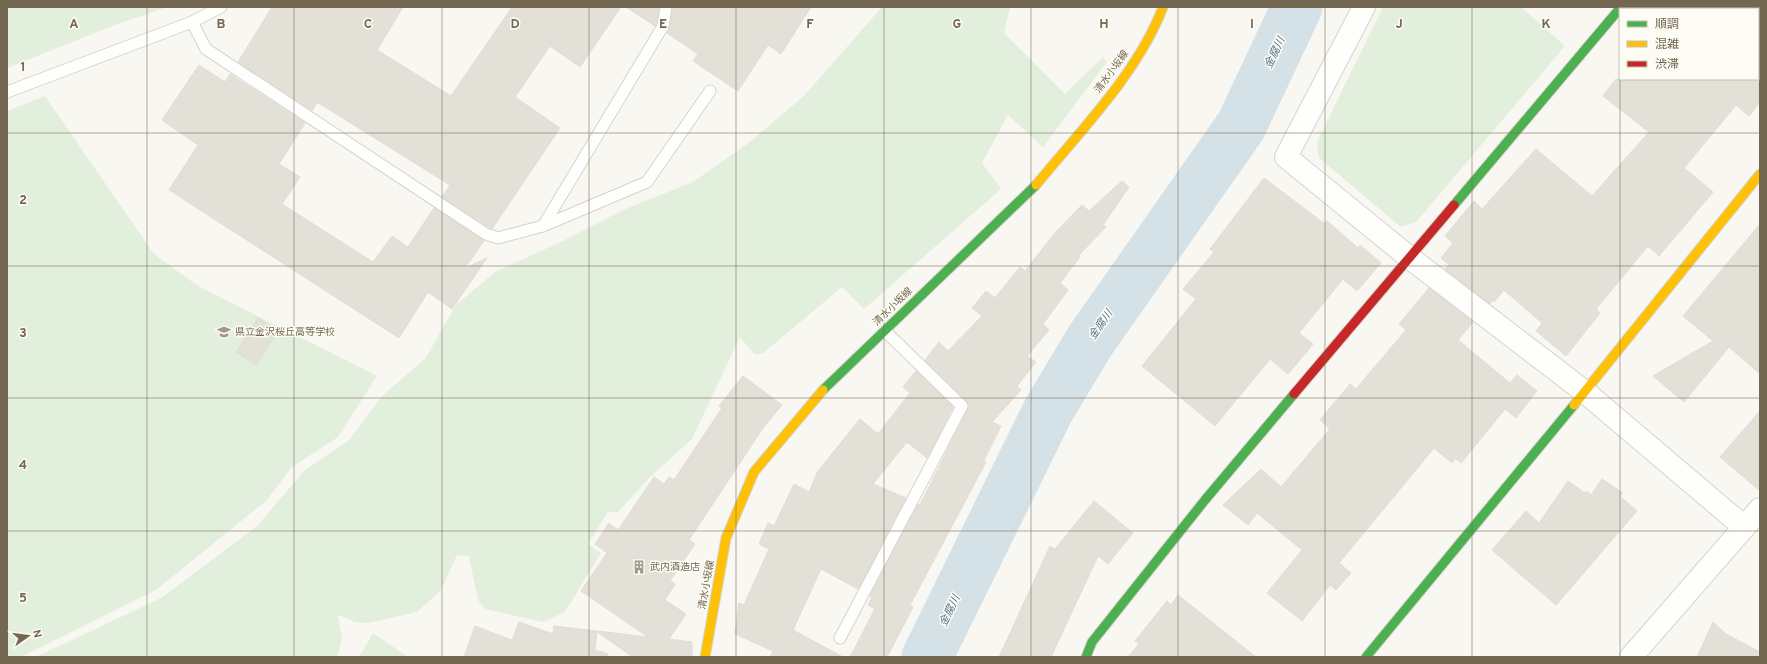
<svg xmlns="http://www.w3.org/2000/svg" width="1767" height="664" font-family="Overpass,'Noto Sans JP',sans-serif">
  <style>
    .green { fill: #e3efdd }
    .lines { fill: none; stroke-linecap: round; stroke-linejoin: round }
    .river { stroke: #d4e1e7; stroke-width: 51 }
    .building { fill: #e3e0d8; stroke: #e0ddd4 }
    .lane-casing { stroke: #d6d3cd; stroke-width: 13 }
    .street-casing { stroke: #d6d3cd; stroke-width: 24 }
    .fast-casing { stroke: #d6d3cc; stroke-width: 11 }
    .slow-casing { stroke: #d6d3cc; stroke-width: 11 }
    .jam-casing { stroke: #d6d3cc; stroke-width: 11 }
    .lane { stroke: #fefefd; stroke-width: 11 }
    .street { stroke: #fefefd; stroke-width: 22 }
    .fast { stroke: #4caf50; stroke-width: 9 }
    .slow { stroke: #ffc107; stroke-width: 9 }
    .jam { stroke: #c62828; stroke-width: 9 }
    .grid { fill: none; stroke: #746752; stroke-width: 1; stroke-opacity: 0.55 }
    .labels { text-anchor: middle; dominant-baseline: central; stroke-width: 3; stroke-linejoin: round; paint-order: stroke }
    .street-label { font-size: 10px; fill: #746752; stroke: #fdfcf4 }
    .poi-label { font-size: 10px; fill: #746752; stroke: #fdfcf4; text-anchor: start }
    .water-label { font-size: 11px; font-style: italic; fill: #52748b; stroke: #fdfcf4 }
    .grid-label { font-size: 13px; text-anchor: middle; font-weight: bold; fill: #746752; stroke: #fdfcf4; stroke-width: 3; stroke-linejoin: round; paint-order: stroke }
  </style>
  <rect width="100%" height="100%" fill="#f8f7f1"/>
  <path class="green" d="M 7,7 L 167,7 L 112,26 L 7,68 Z
    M 882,7 L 1010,7 L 1004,33 L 1065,94 L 1103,57 L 1107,62 L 1043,147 L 1008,115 L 982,163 L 1001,189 L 864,309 L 842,287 L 762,354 L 754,354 L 740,337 L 692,439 L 651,476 L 618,512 L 608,512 L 588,544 L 601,553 L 565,612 L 543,622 L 485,609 L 478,600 L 469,556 L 457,555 L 441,590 L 417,612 L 369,623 L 355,622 L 338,615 L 342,639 L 337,657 L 36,657 L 161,598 L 257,526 L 304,471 L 349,440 L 383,395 L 425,359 L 456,305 L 495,272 L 565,240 L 623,210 L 693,182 L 750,142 L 804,96 Z
    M 1383,7 L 1521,7 L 1565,46 L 1416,222 L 1401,227 L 1319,158 L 1317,142 Z
    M 45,96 L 154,254 L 198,286 L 377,376 L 338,437 L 292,467 L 266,501 L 156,590 L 21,657 L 7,657 L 7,111 Z
    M 373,633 L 408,657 L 359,657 Z"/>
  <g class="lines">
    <path class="river" d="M 927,657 L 1048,411 L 1090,341 L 1241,126 L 1297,7"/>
  </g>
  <path class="building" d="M 272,7 L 403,7 L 377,50 L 451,96 L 512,7 L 621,7 L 580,67 L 550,46 L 515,97 L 560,128 L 492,229 L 442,197 L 450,185 L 317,102 L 312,111 L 238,62 Z
    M 626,7 L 659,7 L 656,24 L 655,26 Z
    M 673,7 L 811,7 L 781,54 L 768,45 L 738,91 L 693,61 L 698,54 L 667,33 L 670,27 Z
    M 199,65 L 225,82 L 230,74 L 305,123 L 279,164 L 300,177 L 282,204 L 373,262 L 392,236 L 408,247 L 434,208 L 484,241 L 465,268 L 487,258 L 452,309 L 428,292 L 399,338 L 169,190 L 198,145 L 162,120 Z
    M 1616,79 L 1760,79 L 1760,102 L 1749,116 L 1736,105 L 1684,168 L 1713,192 L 1659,256 L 1648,246 L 1596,309 L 1600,313 L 1566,356 L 1536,331 L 1542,323 L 1504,290 L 1494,302 L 1493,300 L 1490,304 L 1445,269 L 1449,265 L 1441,258 L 1453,243 L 1445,236 L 1474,201 L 1482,209 L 1536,149 L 1592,196 L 1649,132 L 1603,96 Z
    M 1264,178 L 1325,224 L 1327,221 L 1358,248 L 1360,245 L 1381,263 L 1357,291 L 1343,279 L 1299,333 L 1313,344 L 1288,374 L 1270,359 L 1215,426 L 1142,366 L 1196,299 L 1183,289 L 1214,252 L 1210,249 Z
    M 1122,181 L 1129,187 L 1103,225 L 1106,227 L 1078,256 L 1080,257 L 1060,283 L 1068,290 L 1043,324 L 1049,330 L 1027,356 L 1036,362 L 1017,386 L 1021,390 L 992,422 L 1001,426 L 984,460 L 986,462 L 910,605 L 913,607 L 887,657 L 850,657 L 875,609 L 868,605 L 872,597 L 870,596 L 918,504 L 920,505 L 968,409 L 967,401 L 925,360 L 939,342 L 948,351 L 982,316 L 972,308 L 986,291 L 995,298 L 1020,267 L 1025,271 L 1054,234 L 1082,205 L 1089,211 Z
    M 1760,224 L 1760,374 L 1729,347 L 1684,402 L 1653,376 L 1713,341 L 1683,316 Z
    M 1429,288 L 1473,322 L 1458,340 L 1510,383 L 1517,375 L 1537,391 L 1516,418 L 1505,409 L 1461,463 L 1455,458 L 1452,463 L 1434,448 L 1339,563 L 1351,573 L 1336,590 L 1330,585 L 1302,621 L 1267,593 L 1302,550 L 1257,513 L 1248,525 L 1223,505 L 1261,469 L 1281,487 L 1330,429 L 1320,420 L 1350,384 L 1356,389 L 1406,330 L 1399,324 Z
    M 258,318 L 278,331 L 256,365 L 236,352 Z
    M 916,371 L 953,407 L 927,458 L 907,442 L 873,484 L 906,498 L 858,589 L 821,569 L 793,630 L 843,657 L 770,657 L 773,651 L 735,634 L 739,603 L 744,605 L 769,549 L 759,544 L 768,523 L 774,526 L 794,484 L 809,492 L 818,471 L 860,419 L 878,434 L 910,393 L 903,387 Z
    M 743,376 L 782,405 L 763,428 L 689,540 L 695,544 L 670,581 L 675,584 L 665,600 L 686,614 L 669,639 L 692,642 L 692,657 L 633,657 L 597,632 L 595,650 L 608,654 L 607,657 L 464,657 L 475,626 L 512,640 L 519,622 L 553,634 L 554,626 L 648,637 L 581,591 L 607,553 L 595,544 L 609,523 L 618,530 L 654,477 L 664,484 L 669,477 L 674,480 L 722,408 L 719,406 Z
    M 1760,411 L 1760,491 L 1720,457 Z
    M 1602,479 L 1623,493 L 1620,496 L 1637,511 L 1556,605 L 1492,550 L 1526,511 L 1539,523 L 1568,481 L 1585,493 L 1587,491 L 1591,495 Z
    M 1094,501 L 1133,533 L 1108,564 L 1098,556 L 1051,657 L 999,657 L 1050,546 L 1055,549 Z
    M 1178,595 L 1256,657 L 1128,657 L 1139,644 L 1135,641 L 1167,601 L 1171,605 Z
    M 1713,622 L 1726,634 L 1760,652 L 1760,657 L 1697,657 Z"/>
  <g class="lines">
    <g class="lane-casing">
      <path id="lane" d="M 192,22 L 206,49 L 486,234 L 498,238 L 543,226 L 647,182 L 710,91
        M 7,92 L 192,22 L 221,7
        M 543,226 L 663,26 L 666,7
        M 840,638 L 962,406 L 885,331"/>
    </g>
    <g class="street-casing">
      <path id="street" d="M 1364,7 L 1286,157 L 1410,258 L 1585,392 L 1744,527
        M 1631,657 L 1760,509"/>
    </g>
    <g class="fast-casing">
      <path id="fast" d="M 1454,205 L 1621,7
        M 823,390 L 1036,185
        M 1086,657 L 1092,642 L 1205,500 L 1294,394
        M 1366,657 L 1574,405"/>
    </g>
    <g class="slow-casing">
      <path id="slow" d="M 1036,185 C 1080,131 1138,73 1163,7
        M 1574,405 L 1760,174
        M 705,657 L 726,538 L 754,472 L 823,390"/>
    </g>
    <g class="jam-casing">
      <path id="jam" d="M 1294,394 L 1454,205"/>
    </g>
    <use href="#lane" class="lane"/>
    <use href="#street" class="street"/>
    <use href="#fast" class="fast"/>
    <use href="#slow" class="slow"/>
    <use href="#jam" class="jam"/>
  </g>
  <path class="grid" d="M 147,7 L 147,657M 294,7 L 294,657M 442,7 L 442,657M 589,7 L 589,657M 736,7 L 736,657M 884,7 L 884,657M 1031,7 L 1031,657M 1178,7 L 1178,657M 1325,7 L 1325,657M 1472,7 L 1472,657M 1620,7 L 1620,657M 7,133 L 1760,133M 7,266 L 1760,266M 7,398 L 1760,398M 7,531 L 1760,531"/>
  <defs>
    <g id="school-bare" transform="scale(1.08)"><path d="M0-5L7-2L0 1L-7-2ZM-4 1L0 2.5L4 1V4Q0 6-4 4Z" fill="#a2998a" stroke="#fdfcf4" stroke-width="2.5" paint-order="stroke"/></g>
    <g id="building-bare" transform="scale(1.08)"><path d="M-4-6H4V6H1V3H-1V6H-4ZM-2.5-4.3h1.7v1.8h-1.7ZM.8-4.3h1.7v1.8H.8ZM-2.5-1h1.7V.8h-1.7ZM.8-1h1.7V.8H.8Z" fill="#a2998a" stroke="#fdfcf4" stroke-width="2.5" paint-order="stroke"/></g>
  </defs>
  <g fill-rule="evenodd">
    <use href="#school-bare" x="224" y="332"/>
    <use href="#building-bare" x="639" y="567"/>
  </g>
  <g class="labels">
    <g class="street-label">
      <text transform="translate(1112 72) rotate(-54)">清水小坂線</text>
      <text transform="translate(893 307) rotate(-44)">清水小坂線</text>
      <text transform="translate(707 585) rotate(-80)">清水小坂線</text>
    </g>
    <g class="poi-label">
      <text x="235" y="332">県立金沢桜丘高等学校</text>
      <text x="650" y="567">武内酒造店</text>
    </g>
    <g class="water-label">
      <text transform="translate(1275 53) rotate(-65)">金腐川</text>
      <text transform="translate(1101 325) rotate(-55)">金腐川</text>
      <text transform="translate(950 611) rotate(-64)">金腐川</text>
    </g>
  </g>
  <g class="grid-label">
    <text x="74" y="28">A</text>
    <text x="221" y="28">B</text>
    <text x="368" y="28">C</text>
    <text x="515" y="28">D</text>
    <text x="663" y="28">E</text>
    <text x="810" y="28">F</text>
    <text x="957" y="28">G</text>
    <text x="1104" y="28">H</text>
    <text x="1252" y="28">I</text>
    <text x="1399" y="28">J</text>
    <text x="1546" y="28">K</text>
    <text x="23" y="71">1</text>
    <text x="23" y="204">2</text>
    <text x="23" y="337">3</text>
    <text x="23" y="469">4</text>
    <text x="23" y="602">5</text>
  </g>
  <rect width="1767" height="664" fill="none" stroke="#746752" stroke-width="16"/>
  <rect x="1619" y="8" width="140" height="72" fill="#fdfcf4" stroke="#c6c0b3"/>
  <rect x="1627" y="21" width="20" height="6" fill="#4caf50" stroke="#c6c0b3"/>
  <text x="1655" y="28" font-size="12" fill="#746752">順調</text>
  <rect x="1627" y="41" width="20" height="6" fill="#ffc107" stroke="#c6c0b3"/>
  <text x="1655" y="48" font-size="12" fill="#746752">混雑</text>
  <rect x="1627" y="61" width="20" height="6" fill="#c62828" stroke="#c6c0b3"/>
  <text x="1655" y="68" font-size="12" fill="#746752">渋滞</text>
  <g transform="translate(28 636) rotate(76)" stroke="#fdfcf4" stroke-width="3" paint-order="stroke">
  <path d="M0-3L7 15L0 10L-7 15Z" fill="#746752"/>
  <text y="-6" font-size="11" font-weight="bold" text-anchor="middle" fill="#746752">N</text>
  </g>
</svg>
